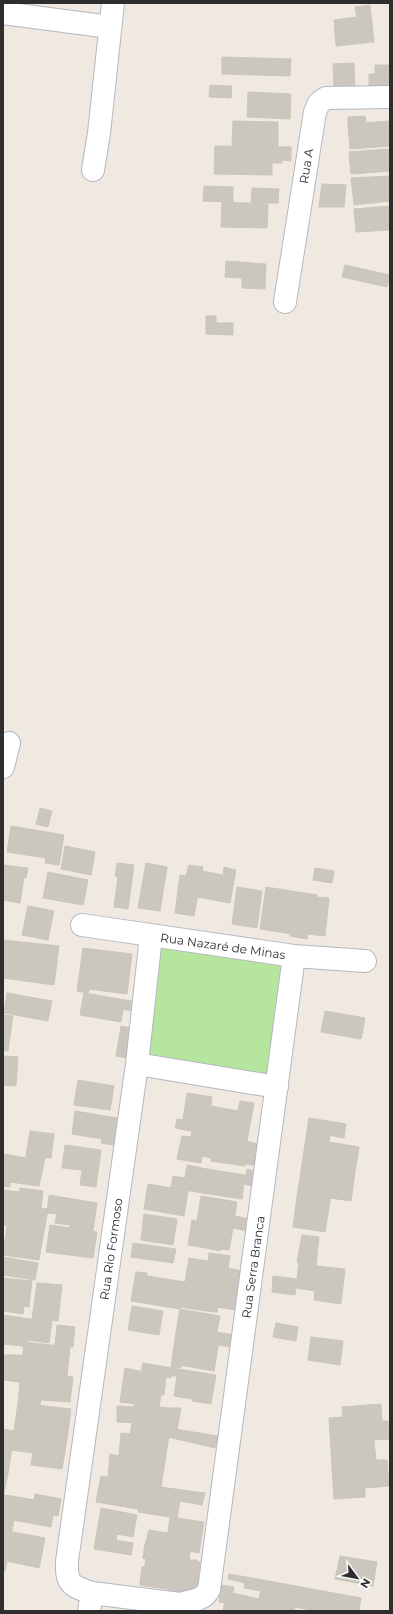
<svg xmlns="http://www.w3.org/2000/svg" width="393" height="1614" font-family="Montserrat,sans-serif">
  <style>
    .park { fill: #b6e59e }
    .building { fill: #cbc7bf; stroke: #cbc5ba }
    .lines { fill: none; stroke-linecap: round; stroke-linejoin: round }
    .minor-casing { stroke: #b4b7c1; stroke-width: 24 }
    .minor { stroke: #fff; stroke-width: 22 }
    .labels { text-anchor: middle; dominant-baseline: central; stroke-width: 3; stroke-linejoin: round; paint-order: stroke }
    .street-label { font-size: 12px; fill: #2e2e2e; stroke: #fff }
  </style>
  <rect width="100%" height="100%" fill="#efe9e1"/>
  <path class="park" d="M 151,936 L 294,956 L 277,1087 L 137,1064 Z"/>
  <path class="building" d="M 370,5 L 374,42 L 336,46 L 334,20 L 357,17 L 355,7 Z
    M 222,57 L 291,59 L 290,76 L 222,74 Z
    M 354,63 L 355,89 L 334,89 L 333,64 Z
    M 375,65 L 390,65 L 390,86 L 369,86 L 369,74 L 375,74 Z
    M 210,85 L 232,86 L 231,98 L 209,97 Z
    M 248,92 L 291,94 L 290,119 L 247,117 Z
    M 365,116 L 366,122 L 348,124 L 348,117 Z
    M 233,121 L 278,122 L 278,147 L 232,146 Z
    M 390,121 L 390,146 L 350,149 L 348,124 Z
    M 215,146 L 272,147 L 272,175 L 214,174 Z
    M 272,147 L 291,147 L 291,161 L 282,160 L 282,163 L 272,163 Z
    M 390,149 L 390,171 L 351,174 L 349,152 Z
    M 390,176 L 390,201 L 354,205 L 351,178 Z
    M 322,184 L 346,185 L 344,207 L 319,207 Z
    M 204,186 L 233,187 L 233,202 L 203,201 Z
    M 252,188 L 279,189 L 278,203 L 251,203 Z
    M 222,202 L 268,204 L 267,228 L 221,227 Z
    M 390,206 L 390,230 L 356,232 L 354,209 Z
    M 226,261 L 266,264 L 265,289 L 242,288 L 242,278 L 225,277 Z
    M 345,265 L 390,275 L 387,287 L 342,277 Z
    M 206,316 L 216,316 L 216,323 L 233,323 L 233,335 L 206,334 Z
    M 40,808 L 52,811 L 48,827 L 36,824 Z
    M 11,826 L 64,835 L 59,865 L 45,863 L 46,858 L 7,852 Z
    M 65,846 L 95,852 L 91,875 L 61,869 Z
    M 117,863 L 134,865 L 128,909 L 114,907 L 118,877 L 115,876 Z
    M 146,863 L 167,867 L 160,911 L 138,908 Z
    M 3,865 L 28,868 L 26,878 L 24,877 L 20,903 L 3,900 Z
    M 189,865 L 203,867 L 194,916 L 175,913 L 180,875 L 186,876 Z
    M 224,867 L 236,870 L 230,903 L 197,897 L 202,871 L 223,875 Z
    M 315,868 L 334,871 L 332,883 L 313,880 Z
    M 48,872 L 88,880 L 83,905 L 43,898 Z
    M 237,887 L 262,891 L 257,928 L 232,924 Z
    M 266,887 L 317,895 L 312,930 L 308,929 L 307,939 L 290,936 L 291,934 L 260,929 Z
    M 317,897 L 329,898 L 325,936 L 307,934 L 308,929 L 312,930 Z
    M 28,906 L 54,911 L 48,940 L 22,935 Z
    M 3,940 L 59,946 L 54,985 L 3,978 Z
    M 83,948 L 132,954 L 127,994 L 89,989 L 88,993 L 77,991 Z
    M 7,993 L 52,1001 L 48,1021 L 4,1013 Z
    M 84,993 L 125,1000 L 121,1022 L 80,1015 Z
    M 125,1000 L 137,1002 L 136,1012 L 123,1009 Z
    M 325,1011 L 365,1018 L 361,1039 L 321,1032 Z
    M 3,1015 L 13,1016 L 8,1051 L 3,1050 Z
    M 121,1026 L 132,1028 L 128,1058 L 116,1056 Z
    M 3,1056 L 18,1057 L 16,1086 L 3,1085 Z
    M 78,1080 L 114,1086 L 110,1110 L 74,1105 Z
    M 187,1093 L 212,1097 L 206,1134 L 175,1128 L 177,1119 L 183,1120 Z
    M 240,1101 L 254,1103 L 247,1141 L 206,1134 L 211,1106 L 238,1111 Z
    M 75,1111 L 117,1118 L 113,1145 L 101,1143 L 102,1139 L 72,1134 Z
    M 309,1118 L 346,1124 L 344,1138 L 307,1131 Z
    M 30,1131 L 54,1134 L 51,1158 L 26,1155 Z
    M 192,1131 L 206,1134 L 201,1163 L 177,1159 L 182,1136 L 191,1137 Z
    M 307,1131 L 330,1135 L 329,1142 L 359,1147 L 355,1172 L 302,1164 Z
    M 206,1134 L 247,1141 L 261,1145 L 259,1166 L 245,1164 L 245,1166 L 211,1161 L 211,1158 L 202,1156 Z
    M 65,1145 L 101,1150 L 96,1187 L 80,1185 L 82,1170 L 62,1168 Z
    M 3,1154 L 26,1158 L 26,1155 L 45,1158 L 39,1186 L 10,1182 L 10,1187 L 3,1186 Z
    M 302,1164 L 355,1172 L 351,1201 L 330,1198 L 330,1202 L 297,1197 Z
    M 187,1165 L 207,1169 L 203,1193 L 171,1188 L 173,1176 L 185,1178 Z
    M 207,1169 L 245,1175 L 242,1199 L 203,1193 Z
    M 247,1169 L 263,1173 L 260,1188 L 244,1184 Z
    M 148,1184 L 188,1191 L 184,1216 L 144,1209 Z
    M 20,1188 L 43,1191 L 41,1208 L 3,1203 L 3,1190 L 19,1192 Z
    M 49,1195 L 97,1203 L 93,1231 L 70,1228 L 70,1225 L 55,1223 L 57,1214 L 47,1213 Z
    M 201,1196 L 237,1202 L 233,1228 L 197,1221 Z
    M 297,1197 L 330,1202 L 325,1232 L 293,1227 Z
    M 3,1203 L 10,1204 L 7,1225 L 3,1225 Z
    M 10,1204 L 48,1209 L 39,1260 L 3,1255 Z
    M 144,1214 L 177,1219 L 173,1245 L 141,1240 Z
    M 235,1216 L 249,1219 L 248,1231 L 233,1228 Z
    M 192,1220 L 211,1223 L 206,1248 L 188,1245 Z
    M 50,1225 L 97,1232 L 93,1258 L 46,1252 Z
    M 210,1225 L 233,1228 L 229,1250 L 220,1249 L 220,1251 L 206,1248 Z
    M 302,1235 L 319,1237 L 316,1266 L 345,1269 L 341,1304 L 314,1300 L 315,1291 L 296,1288 L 299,1263 L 297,1262 Z
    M 133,1243 L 176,1249 L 173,1263 L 131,1257 Z
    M 209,1253 L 230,1256 L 225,1286 L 220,1285 L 219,1288 L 185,1282 L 189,1258 L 208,1261 Z
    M 3,1257 L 38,1263 L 35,1280 L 3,1275 Z
    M 228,1268 L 242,1271 L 239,1289 L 225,1286 Z
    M 136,1272 L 147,1273 L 147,1276 L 185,1282 L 180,1309 L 131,1301 Z
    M 273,1276 L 297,1279 L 295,1295 L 272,1292 Z
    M 3,1278 L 32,1281 L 29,1307 L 24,1306 L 23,1314 L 3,1311 Z
    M 185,1282 L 219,1288 L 220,1285 L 241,1289 L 237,1310 L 217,1307 L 217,1312 L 181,1307 Z
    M 185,1282 L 202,1285 L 199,1310 L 181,1307 Z
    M 37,1283 L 62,1285 L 58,1321 L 32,1319 Z
    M 202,1285 L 219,1288 L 217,1312 L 199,1310 Z
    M 220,1285 L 241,1289 L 237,1310 L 217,1307 Z
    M 132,1306 L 163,1311 L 159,1335 L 128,1330 Z
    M 180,1309 L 220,1316 L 218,1326 L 178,1320 Z
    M 3,1315 L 30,1319 L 28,1342 L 24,1342 L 23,1346 L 3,1344 Z
    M 30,1319 L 52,1321 L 49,1343 L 28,1340 Z
    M 178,1320 L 218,1326 L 216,1338 L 198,1335 L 196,1342 L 175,1339 Z
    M 276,1323 L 298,1327 L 296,1341 L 273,1337 Z
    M 57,1325 L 75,1327 L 73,1347 L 55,1345 Z
    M 217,1332 L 233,1335 L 231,1347 L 196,1342 L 198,1335 L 216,1338 Z
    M 311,1337 L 343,1341 L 340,1365 L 308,1360 Z
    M 175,1339 L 218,1346 L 214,1371 L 182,1365 L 181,1368 L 171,1367 Z
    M 184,1340 L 218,1346 L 214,1371 L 180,1365 Z
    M 24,1342 L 70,1347 L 67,1377 L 21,1372 Z
    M 3,1355 L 22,1355 L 20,1382 L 3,1380 Z
    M 143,1363 L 178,1369 L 177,1376 L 171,1376 L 171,1378 L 141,1372 Z
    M 125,1368 L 166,1377 L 164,1395 L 161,1395 L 159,1407 L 120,1402 Z
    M 178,1369 L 216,1375 L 211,1404 L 192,1401 L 192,1399 L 174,1396 Z
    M 21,1372 L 73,1377 L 70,1402 L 41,1400 L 40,1405 L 18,1403 Z
    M 18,1403 L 71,1409 L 67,1439 L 14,1431 Z
    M 134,1404 L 169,1408 L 168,1428 L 157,1427 L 157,1424 L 117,1422 L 117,1406 L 134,1407 Z
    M 381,1404 L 382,1421 L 388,1421 L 389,1439 L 374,1440 L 376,1460 L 387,1460 L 389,1486 L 365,1488 L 365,1497 L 334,1499 L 329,1418 L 343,1417 L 342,1407 Z
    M 169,1408 L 181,1408 L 177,1430 L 168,1428 Z
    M 132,1423 L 157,1424 L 157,1427 L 168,1428 L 169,1435 L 157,1437 L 130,1434 Z
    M 168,1428 L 218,1436 L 215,1448 L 168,1437 Z
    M 3,1429 L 14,1431 L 9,1468 L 3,1467 Z
    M 14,1431 L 67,1439 L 62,1469 L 31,1465 L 33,1453 L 11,1450 Z
    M 121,1433 L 157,1437 L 169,1435 L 161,1487 L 117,1479 Z
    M 110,1454 L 119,1456 L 117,1479 L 108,1477 Z
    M 3,1467 L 9,1468 L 3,1498 Z
    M 101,1476 L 143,1483 L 138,1509 L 96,1502 Z
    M 143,1483 L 154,1486 L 150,1514 L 138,1512 Z
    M 154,1486 L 182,1490 L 177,1518 L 150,1514 Z
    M 182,1490 L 205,1493 L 202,1505 L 180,1501 Z
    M 35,1494 L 61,1499 L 58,1516 L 53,1515 L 51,1527 L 8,1519 L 12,1496 L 34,1500 Z
    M 4,1495 L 12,1496 L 8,1519 L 3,1518 Z
    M 101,1508 L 137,1515 L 133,1537 L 117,1534 L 116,1540 L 96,1537 Z
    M 170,1517 L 204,1522 L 199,1553 L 166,1547 Z
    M 3,1518 L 14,1520 L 5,1571 L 3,1570 Z
    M 149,1530 L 168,1533 L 166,1547 L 145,1545 Z
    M 13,1532 L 45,1538 L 39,1568 L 7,1561 Z
    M 96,1537 L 133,1543 L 131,1555 L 94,1549 Z
    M 145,1545 L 190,1551 L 189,1560 L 200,1562 L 197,1586 L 192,1595 L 167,1595 L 168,1589 L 140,1585 L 142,1567 L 145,1567 L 146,1559 L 143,1558 Z
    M 145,1545 L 190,1551 L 189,1560 L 197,1560 L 193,1592 L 140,1585 L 142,1567 L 145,1567 L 146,1559 L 143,1558 Z
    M 340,1556 L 377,1562 L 373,1586 L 335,1579 Z
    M 229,1574 L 263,1580 L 261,1591 L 244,1588 L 245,1583 L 228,1579 Z
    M 263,1580 L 361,1598 L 359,1611 L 317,1611 L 294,1607 L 294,1610 L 258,1603 Z
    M 221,1585 L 228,1586 L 225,1603 L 219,1602 Z
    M 228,1586 L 234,1587 L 233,1593 L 259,1599 L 258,1603 L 301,1611 L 223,1611 Z"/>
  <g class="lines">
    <g class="minor-casing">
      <path id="minor" d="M 3,13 L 110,27
        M 93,170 L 99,133 L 113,3
        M 285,302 L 315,112 L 319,103 L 326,98 L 390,97
        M 3,767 L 9,743
        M 82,925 L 294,956 L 365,961
        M 151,936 L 137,1064 L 67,1561 C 66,1584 71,1586 92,1593 L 180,1604 L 196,1600 L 204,1596 L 209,1590 L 294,956
        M 137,1064 L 277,1087
        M 89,1611 L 92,1593"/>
    </g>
    <use href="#minor" class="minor"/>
  </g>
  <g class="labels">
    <g class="street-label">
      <text transform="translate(306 166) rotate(-81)">Rua A</text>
      <text transform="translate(223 946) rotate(8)">Rua Nazaré de Minas</text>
      <text transform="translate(111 1249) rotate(-82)">Rua Rio Formoso</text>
      <text transform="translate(253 1267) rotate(-82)">Rua Serra Branca</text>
    </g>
  </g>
  <rect width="393" height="1614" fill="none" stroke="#2e2e2e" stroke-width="8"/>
  <g transform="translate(357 1578) rotate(122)" stroke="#ffffff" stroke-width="3" paint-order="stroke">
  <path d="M0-3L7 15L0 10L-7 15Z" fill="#2e2e2e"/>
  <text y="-6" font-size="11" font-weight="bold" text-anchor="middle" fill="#2e2e2e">N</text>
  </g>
</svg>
